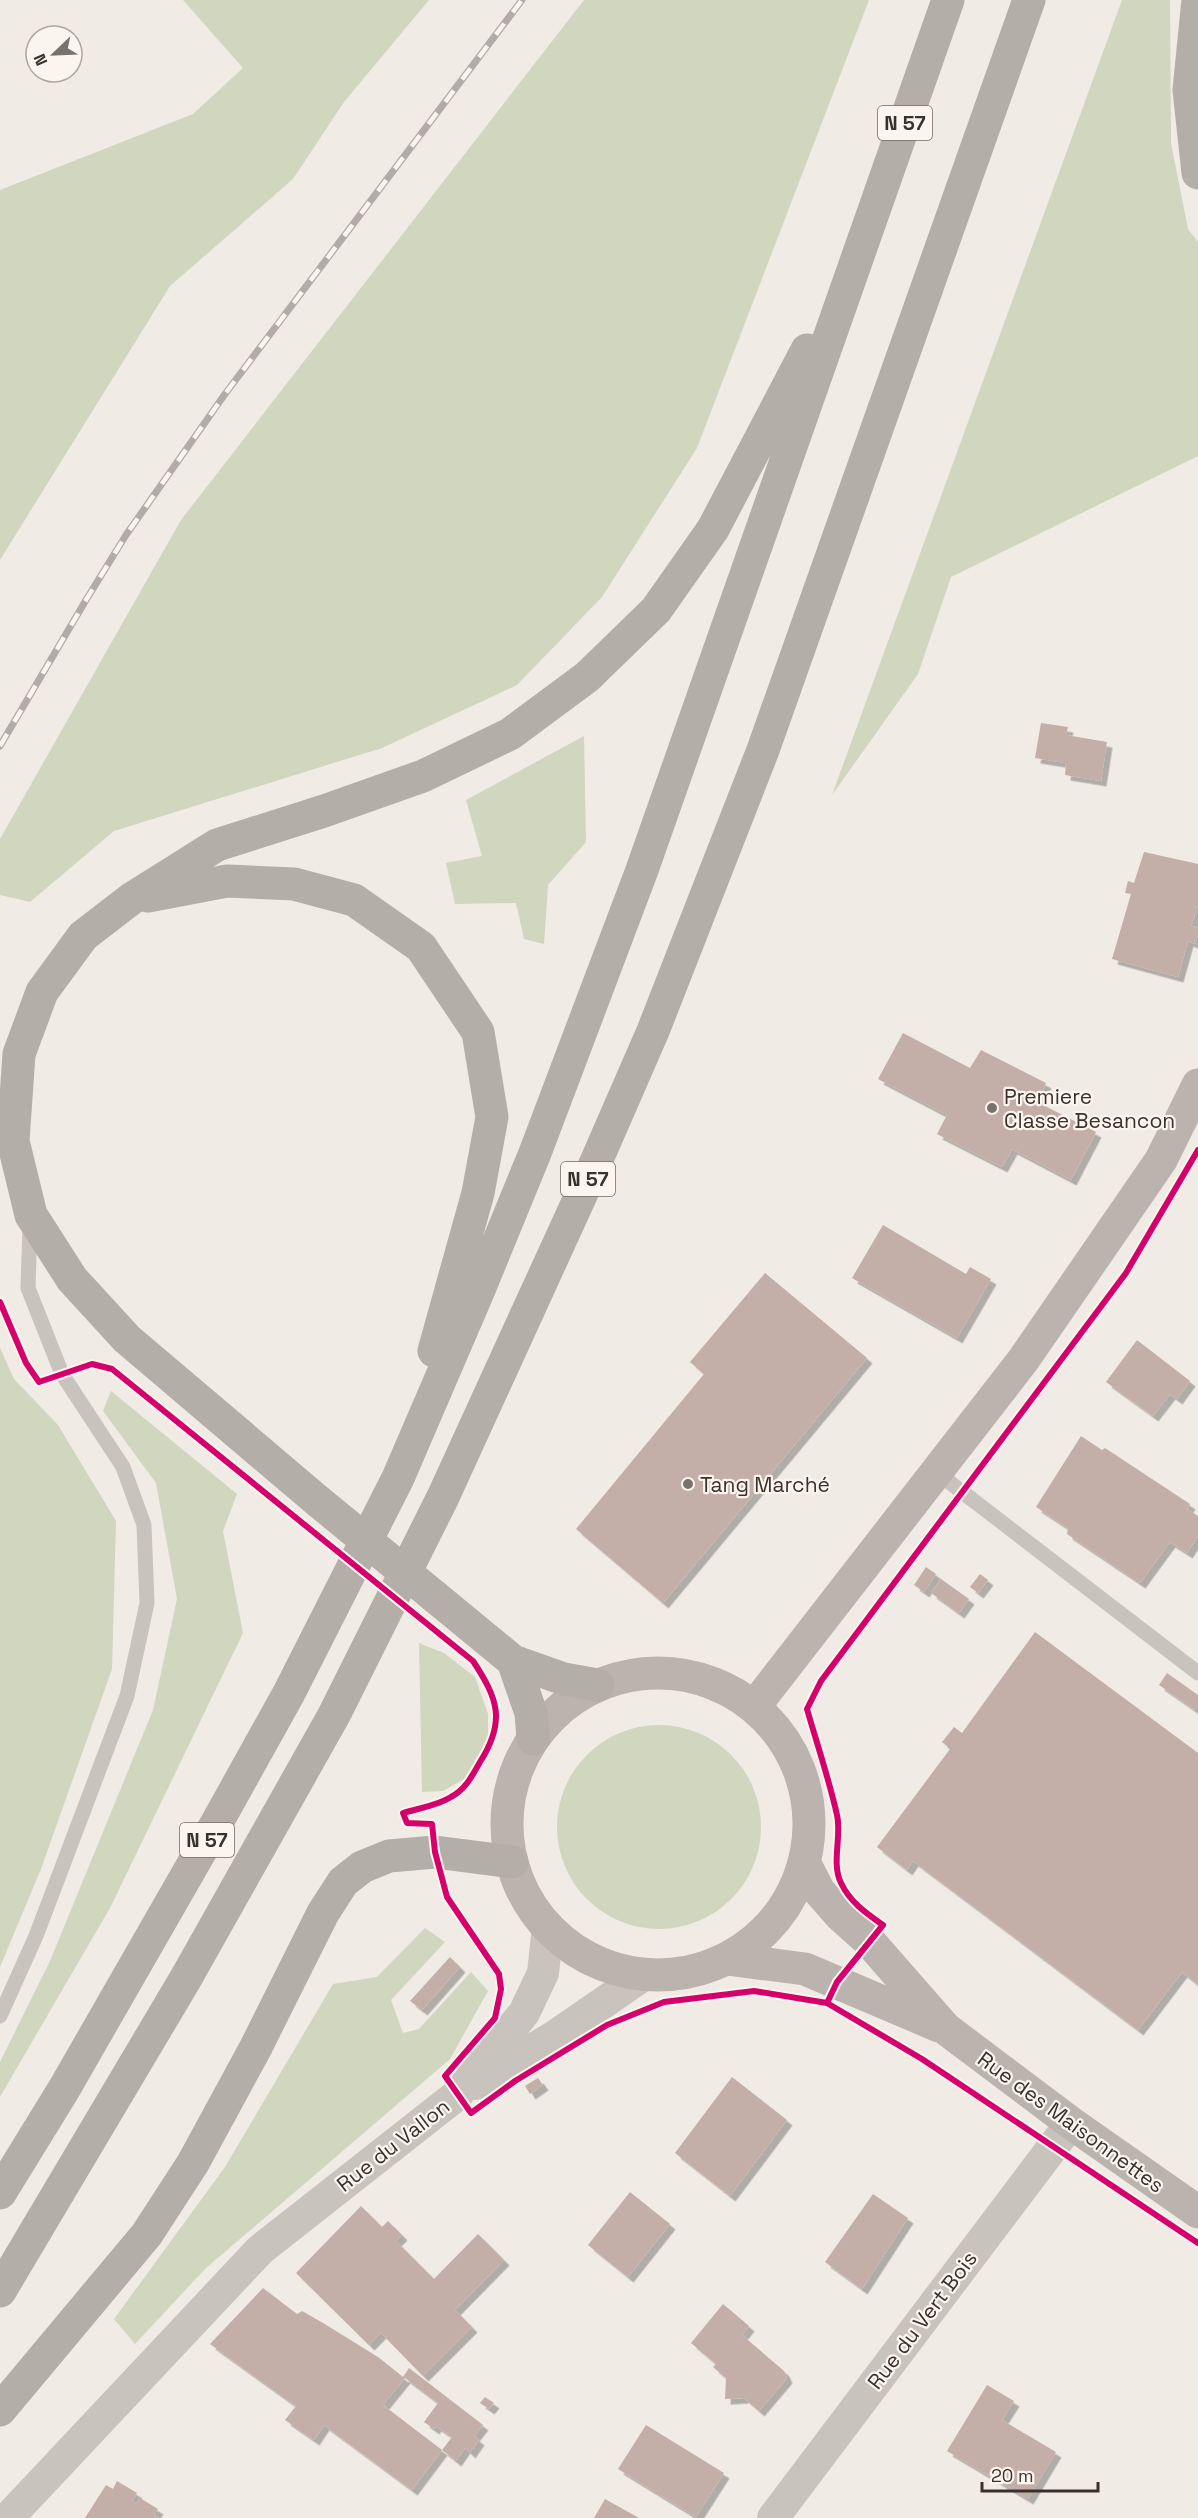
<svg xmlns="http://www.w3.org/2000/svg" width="1198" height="2518" font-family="'Space Grotesk',sans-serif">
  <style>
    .green { fill: #d1d6bf }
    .building { fill: #c3afa7; filter: url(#shadow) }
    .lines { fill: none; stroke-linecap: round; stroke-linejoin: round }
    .service { stroke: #c9c3be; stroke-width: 15 }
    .minor { stroke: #c9c3be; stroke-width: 32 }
    .secondary { stroke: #bab3ae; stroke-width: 33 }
    .trunk { stroke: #b4aea8; stroke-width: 33 }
    .rail-casing { stroke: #b1aca8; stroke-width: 7 }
    .rail { stroke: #fbf5ee; stroke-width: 4.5; stroke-dasharray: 14; stroke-linecap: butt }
    .trunk-bridge { stroke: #b4aea8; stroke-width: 33 }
    .cycleway-casing { stroke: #fbf5ee; stroke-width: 10 }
    .cycleway { stroke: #d6006c; stroke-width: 6 }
    .poi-dot { fill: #7a716c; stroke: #fbf5ee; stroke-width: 2 }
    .labels { text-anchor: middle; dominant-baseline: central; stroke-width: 4.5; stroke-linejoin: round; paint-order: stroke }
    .shield { fill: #fbf5ee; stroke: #756b66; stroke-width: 1.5 }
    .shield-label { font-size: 20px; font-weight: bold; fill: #3b302b }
    .poi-label { font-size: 21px; fill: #3b302b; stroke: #fbf5ee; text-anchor: start }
    .street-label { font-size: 21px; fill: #3b302b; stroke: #fbf5ee }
  </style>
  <defs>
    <filter id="shadow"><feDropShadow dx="5.5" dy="5.5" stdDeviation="0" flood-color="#0004"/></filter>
  </defs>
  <rect width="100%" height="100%" fill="#f0ebe5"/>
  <path class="green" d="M 183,0 L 429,0 L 344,102 L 293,179 L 170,286 L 0,560 L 0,190 L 193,114 L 243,68 Z
    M 584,0 L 869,0 L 697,448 L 602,597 L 517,685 L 382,748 L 114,831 L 30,902 L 0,895 L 0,839 L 181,520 Z
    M 1122,0 L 1170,0 L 1171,143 L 1188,229 L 1198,242 L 1198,456 L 951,577 L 918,674 L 832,795 Z
    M 584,736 L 586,842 L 548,885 L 544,944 L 524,939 L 516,903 L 455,904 L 446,863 L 482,856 L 466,800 Z
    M 0,1348 L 14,1379 L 58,1425 L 116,1521 L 112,1669 L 41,1869 L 0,1967 Z
    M 111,1391 L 237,1494 L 223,1531 L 243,1633 L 110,1908 L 0,2097 L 0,2062 L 50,1961 L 153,1710 L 177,1599 L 156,1483 L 103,1411 Z
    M 419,1643 L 444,1653 L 475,1677 L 488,1714 L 488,1737 L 466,1778 L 443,1791 L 422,1792 Z
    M557 1827a102 102 0 1 1 204 0a102 102 0 1 1-204 0Z
    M 425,1928 L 445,1942 L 391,2000 L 403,2033 L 419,2029 L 471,1972 L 488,1991 L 450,2059 L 206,2268 L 135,2344 L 114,2319 L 225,2167 L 333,1984 L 377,1977 Z"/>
  <path class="building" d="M 1041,723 L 1068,727 L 1066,735 L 1107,742 L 1101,781 L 1065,775 L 1066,763 L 1035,758 Z
    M 1144,852 L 1198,864 L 1198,905 L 1191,926 L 1198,928 L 1198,935 L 1195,944 L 1188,941 L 1178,977 L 1112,959 L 1131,894 L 1125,893 L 1128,881 L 1134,883 Z
    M 903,1033 L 970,1068 L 981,1050 L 1046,1083 L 1037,1102 L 1096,1132 L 1071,1180 L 1012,1149 L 1002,1167 L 937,1134 L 947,1115 L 878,1079 Z
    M 883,1225 L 966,1274 L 970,1267 L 991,1279 L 957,1338 L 852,1278 Z
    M 765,1273 L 867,1358 L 663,1603 L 576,1529 L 704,1374 L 690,1362 Z
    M 1137,1340 L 1190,1381 L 1177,1399 L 1170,1394 L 1153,1416 L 1106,1382 Z
    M 1081,1436 L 1102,1450 L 1105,1448 L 1190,1504 L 1187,1509 L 1198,1516 L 1198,1536 L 1187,1553 L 1170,1542 L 1140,1583 L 1067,1534 L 1068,1528 L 1036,1507 Z
    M 926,1567 L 936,1574 L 924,1592 L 914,1585 Z
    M 980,1574 L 988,1580 L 978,1593 L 970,1587 Z
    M 941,1579 L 969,1599 L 959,1613 L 931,1593 Z
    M 1035,1632 L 1198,1753 L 1198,1985 L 1182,1972 L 1138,2030 L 913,1861 L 907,1870 L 877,1847 L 950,1749 L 942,1742 L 954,1727 L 962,1733 Z
    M 1167,1673 L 1198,1695 L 1198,1706 L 1195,1710 L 1159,1685 Z
    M 450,1957 L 460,1967 L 422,2010 L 410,2001 Z
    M 732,2077 L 787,2120 L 730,2196 L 675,2153 Z
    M 538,2078 L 543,2085 L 530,2094 L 525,2086 Z
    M 630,2192 L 670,2224 L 628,2277 L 588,2245 Z
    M 873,2194 L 908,2218 L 862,2289 L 825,2262 Z
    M 361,2206 L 382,2227 L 388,2221 L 402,2235 L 396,2241 L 434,2279 L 478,2234 L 504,2260 L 455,2310 L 472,2327 L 423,2376 L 381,2333 L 369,2345 L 296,2273 Z
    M 263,2288 L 297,2314 L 302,2311 L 323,2323 L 378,2357 L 403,2377 L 409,2368 L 483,2425 L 474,2436 L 479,2440 L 470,2453 L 465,2448 L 456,2461 L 442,2450 L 452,2437 L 436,2426 L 434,2429 L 424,2422 L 438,2403 L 405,2378 L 383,2405 L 442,2450 L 412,2490 L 324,2425 L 314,2440 L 285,2420 L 296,2406 L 210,2344 Z
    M 723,2304 L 749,2326 L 742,2335 L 784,2371 L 787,2378 L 759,2411 L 744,2398 L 725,2399 L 726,2378 L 713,2367 L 716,2364 L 691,2343 Z
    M 987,2385 L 1014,2401 L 1002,2420 L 1056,2452 L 1028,2499 L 947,2451 Z
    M 485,2397 L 494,2403 L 489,2409 L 480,2403 Z
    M 646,2425 L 724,2473 L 696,2517 L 618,2469 Z
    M 117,2481 L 137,2493 L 132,2501 L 136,2504 L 140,2498 L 158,2509 L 154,2515 L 159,2518 L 85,2518 L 106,2485 L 113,2489 Z
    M 605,2499 L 639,2518 L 594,2518 Z"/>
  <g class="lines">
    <path class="service" d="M 935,1471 L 1198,1673
      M 0,2016 L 36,1936 L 127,1696 L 147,1603 L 144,1525 L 123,1467 L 62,1374 L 28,1288 L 30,1224"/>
    <path class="minor" d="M 475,2084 L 555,2036 L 645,1974
      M 8,2518 L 260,2250 L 457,2095 L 524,2013 L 543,1973 L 548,1927
      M 773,2518 L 1071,2123"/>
    <path class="secondary" d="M507 1824a151 151 0 1 1 302 0a151 151 0 1 1-302 0Z
      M 754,1707 L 1024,1359 L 1161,1160 L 1198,1085
      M 804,1862 L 819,1891 L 840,1915 L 869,1941 L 946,2029 L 1071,2123 L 1198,2212
      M 727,1959 L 805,1969 L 939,2026"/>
    <path class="trunk" d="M 1198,0 L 1189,90 L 1198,173
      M 148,896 L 227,881 L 294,884 L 354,900 L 421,947 L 478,1032 L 492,1117 L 478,1193 L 434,1351
      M 319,1502 L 127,1339 L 72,1279 L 31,1215 L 13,1141 L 19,1054 L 42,992 L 83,936 L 131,899 L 217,845 L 324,811 L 423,776 L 510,734 L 587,677 L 656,610 L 713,529 L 807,350
      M 434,1596 L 513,1661 L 564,1679 L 598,1685
      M 513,1661 L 531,1713 L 533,1739
      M 0,2193 L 64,2089 L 215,1826 L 289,1693 L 398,1478 L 478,1292 L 535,1153 L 642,870 L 948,0
      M 0,2291 L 186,1978 L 334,1715 L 443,1497 L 592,1171 L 653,1031 L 763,750 L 1029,0
      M 0,2410 L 147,2234 L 193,2163 L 255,2049 L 323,1913 L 343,1882 L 362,1867 L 389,1856 L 435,1852 L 512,1862"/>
    <g class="rail-casing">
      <path id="rail" d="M 0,746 L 86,600 L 126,535 L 173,468 L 225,394 L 522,0"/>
    </g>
    <use href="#rail" class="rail"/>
    <path class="trunk-bridge" d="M 319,1502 L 434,1596"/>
    <g class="cycleway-casing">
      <path id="cycleway" d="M 1198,1150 L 1126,1273 L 821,1681 L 807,1709 C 817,1744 829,1779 837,1815 C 842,1836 831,1863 841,1883 C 850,1902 866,1913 883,1925 L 837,1982 L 827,2003 L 922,2059 L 1198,2243
        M 0,1302 L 26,1363 L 39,1382 L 92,1364 L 112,1369 L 473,1661 C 498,1699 506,1721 480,1762 C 472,1776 466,1789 451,1797 C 437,1806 419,1808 403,1813 L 407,1823 L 432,1824 L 435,1852 L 447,1897 L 499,1974 L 501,1989 L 495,2018 L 445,2076 L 471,2113 L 515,2081 L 607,2025 L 664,2002 L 754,1991 L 827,2003"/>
    </g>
    <use href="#cycleway" class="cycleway"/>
  </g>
  <g class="poi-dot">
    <circle cx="992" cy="1108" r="6"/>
    <circle cx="688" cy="1484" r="6"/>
  </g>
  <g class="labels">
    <g class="shield">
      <rect x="878" y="106" width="54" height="34" rx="4.5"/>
      <rect x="561" y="1162" width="54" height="34" rx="4.5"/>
      <rect x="180" y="1823" width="54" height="34" rx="4.5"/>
    </g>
    <g class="shield-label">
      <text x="905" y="123">N 57</text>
      <text x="588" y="1179">N 57</text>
      <text x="207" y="1840">N 57</text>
    </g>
    <g class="poi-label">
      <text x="1004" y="1096">Premiere<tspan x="1004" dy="24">Classe Besancon</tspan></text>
      <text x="700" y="1484">Tang Marché</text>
    </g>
    <g class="street-label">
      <text transform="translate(1071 2122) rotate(36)">Rue des Maisonnettes</text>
      <text transform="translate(393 2145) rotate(-38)">Rue du Vallon</text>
      <text transform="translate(922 2320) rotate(-53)">Rue du Vert Bois</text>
    </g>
  </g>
  <g transform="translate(54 54) rotate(247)"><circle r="28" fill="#fbf5ee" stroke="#aea6a0" stroke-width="1.5"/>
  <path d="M0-4.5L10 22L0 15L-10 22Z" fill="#7a716c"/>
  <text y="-9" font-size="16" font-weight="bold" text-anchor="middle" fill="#3b302b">N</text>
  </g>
  <path d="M982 2482v9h116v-9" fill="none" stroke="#3b302b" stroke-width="3"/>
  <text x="991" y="2482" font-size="18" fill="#3b302b" stroke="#fbf5ee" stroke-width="4.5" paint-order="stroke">20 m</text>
</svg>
